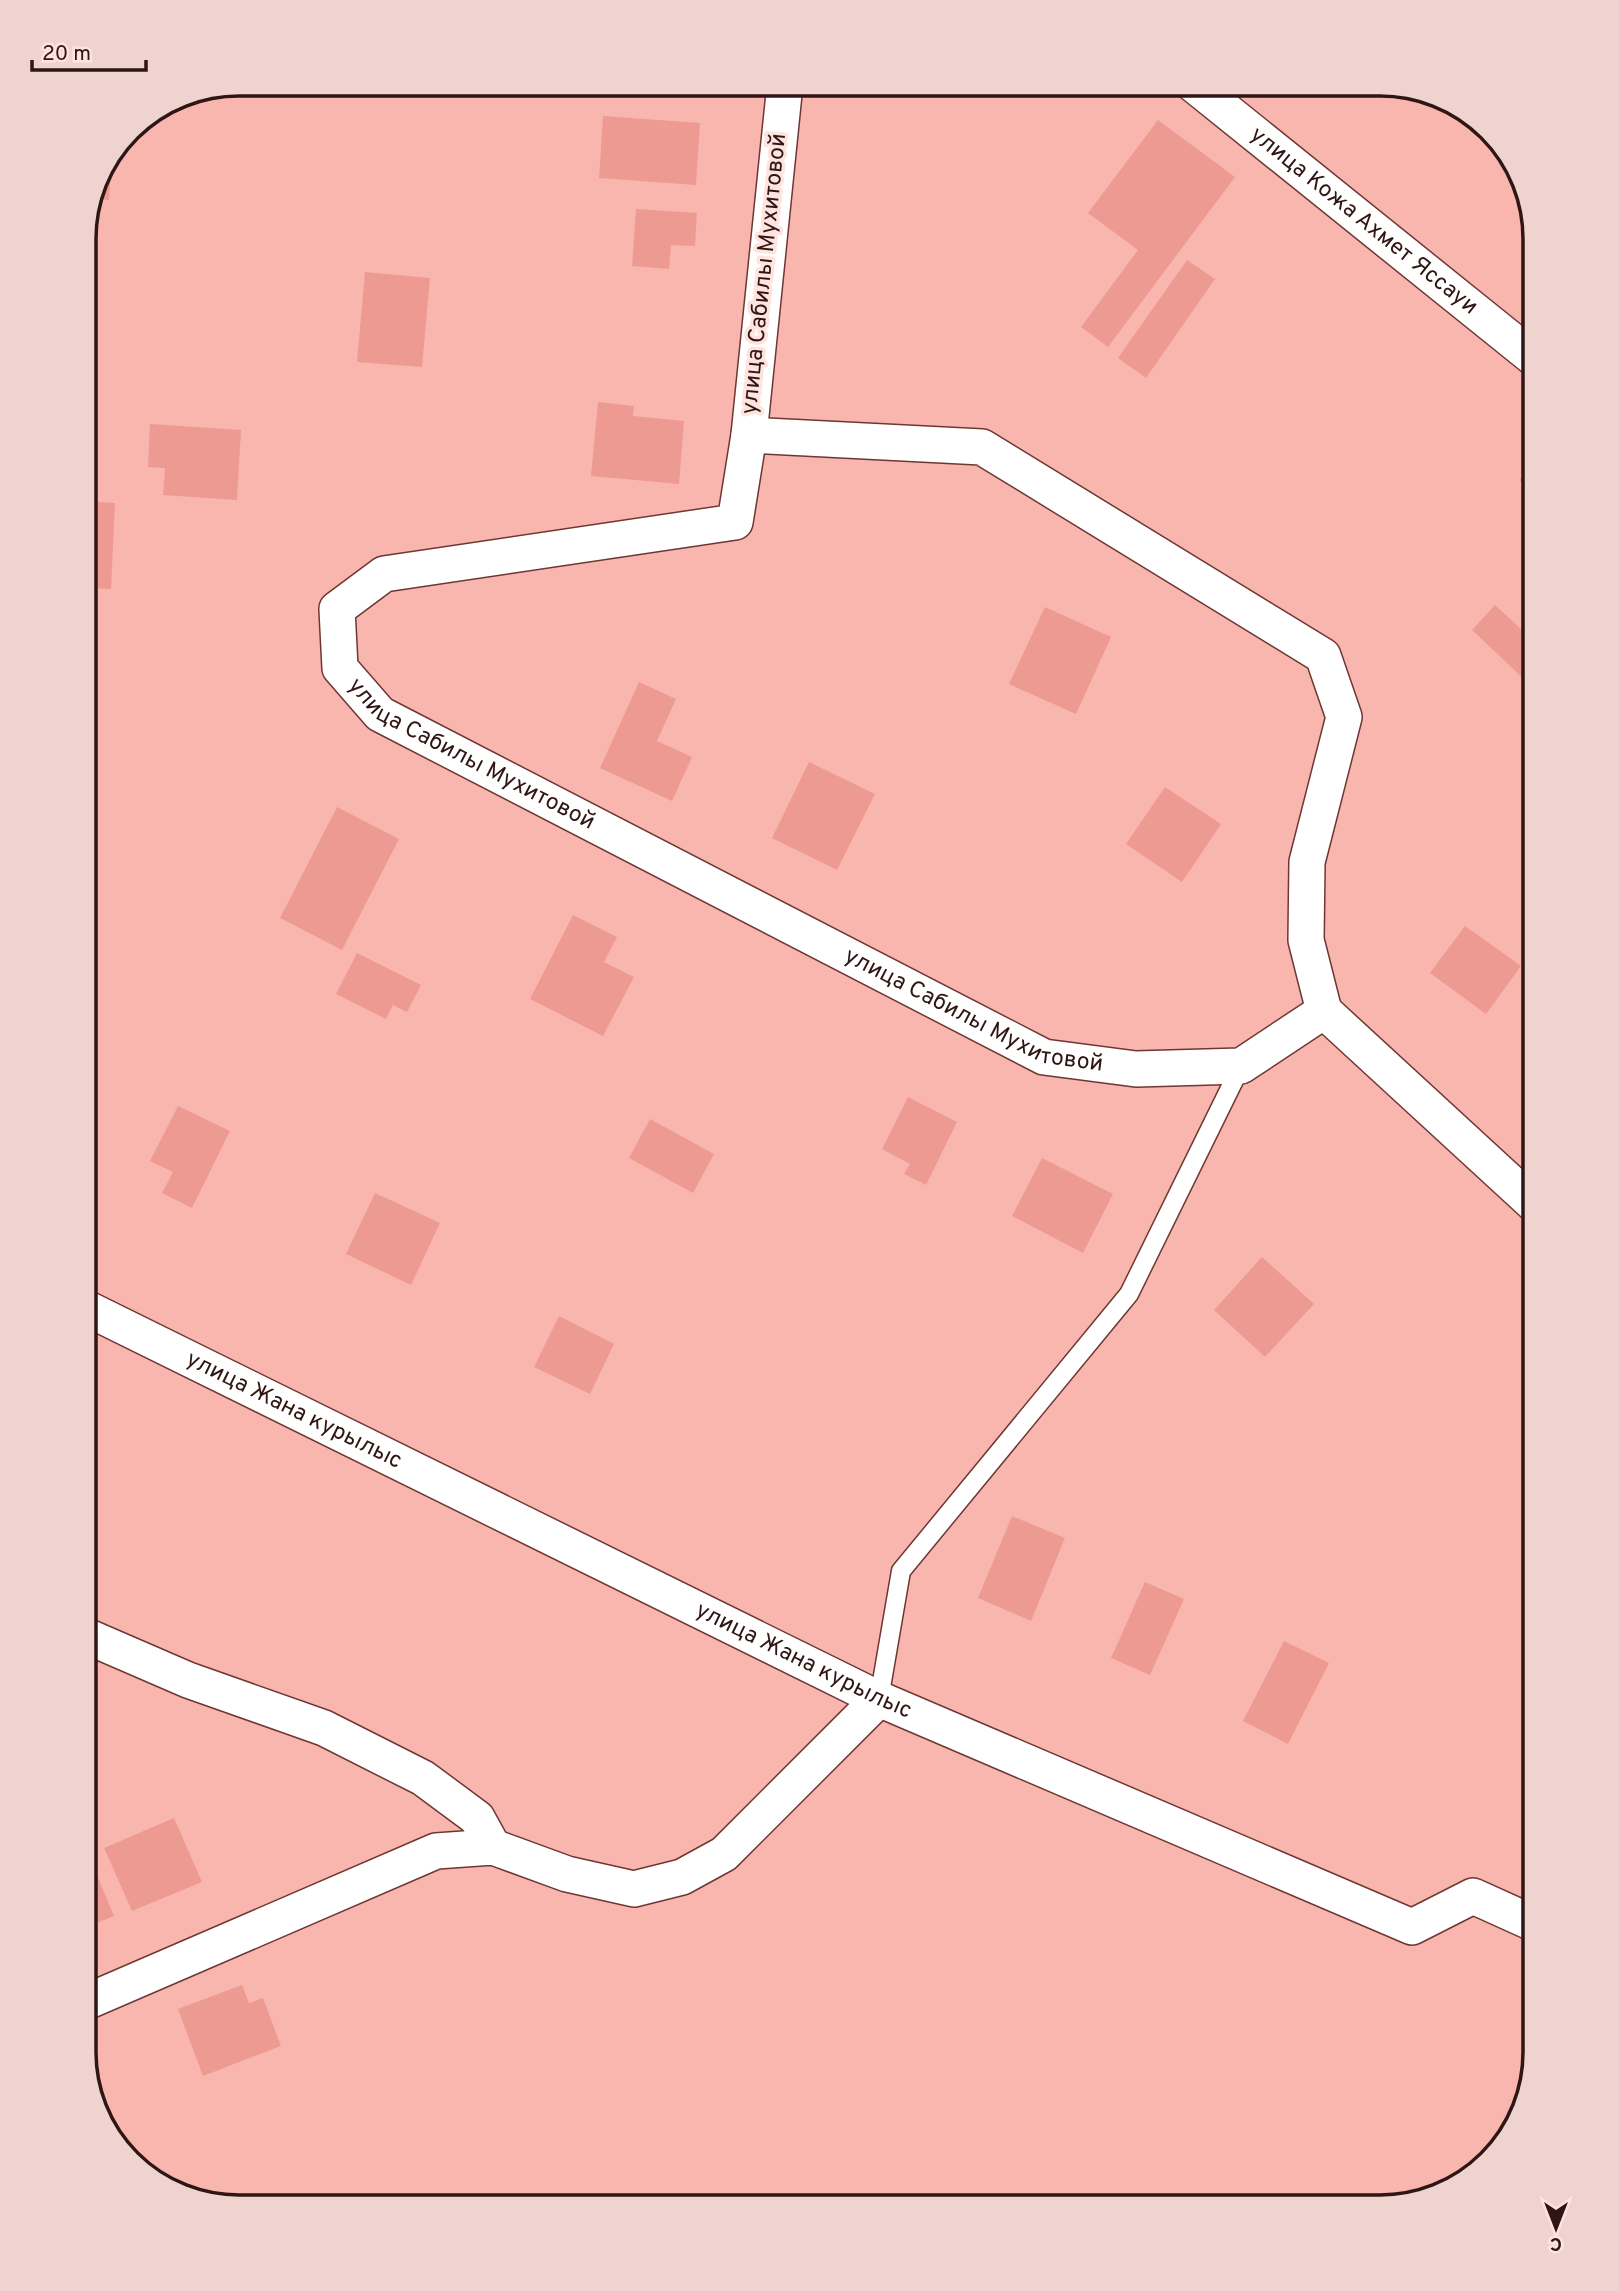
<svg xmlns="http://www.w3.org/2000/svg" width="1619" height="2291" font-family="Overpass,sans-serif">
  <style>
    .building { fill: #ed9a93 }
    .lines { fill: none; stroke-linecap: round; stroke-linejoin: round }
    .lane-casing { stroke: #6e3733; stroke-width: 21 }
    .street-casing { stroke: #6e3733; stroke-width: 38 }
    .lane { stroke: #fff; stroke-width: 18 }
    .street { stroke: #fff; stroke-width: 35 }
    .labels { text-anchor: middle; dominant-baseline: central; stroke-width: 7; stroke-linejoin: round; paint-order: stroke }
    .street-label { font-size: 23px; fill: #2f1614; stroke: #ffe3df }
    .rim { fill: none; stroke: #2f1614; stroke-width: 3.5 }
  </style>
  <rect width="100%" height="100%" fill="#f9b6af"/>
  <path class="building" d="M 1312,84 L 1329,84 L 1321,93 Z
    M 603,116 L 700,123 L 696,185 L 599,178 Z
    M 1158,120 L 1235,177 L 1108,347 L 1081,327 L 1138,250 L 1088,213 Z
    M 112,155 L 109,200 L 91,199 L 96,179 Z
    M 636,209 L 697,213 L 695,246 L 671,245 L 669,269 L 632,266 Z
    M 1187,260 L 1215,279 L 1146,378 L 1118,358 Z
    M 365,272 L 430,278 L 422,367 L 357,362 Z
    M 598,402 L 634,406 L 633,416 L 684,421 L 679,484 L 591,476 Z
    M 150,424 L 241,430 L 237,500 L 163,495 L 165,468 L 148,467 Z
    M 1535,463 L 1535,495 L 1519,480 Z
    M 84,501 L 115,503 L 111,589 L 84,588 Z
    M 1495,605 L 1535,642 L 1535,672 L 1526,681 L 1472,630 Z
    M 1045,607 L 1111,637 L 1076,714 L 1009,684 Z
    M 639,682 L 676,699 L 657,741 L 692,757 L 672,801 L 600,768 Z
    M 809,762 L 875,794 L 837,870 L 772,838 Z
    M 1165,787 L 1221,824 L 1182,882 L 1126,844 Z
    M 337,807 L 399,839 L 342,950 L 280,918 Z
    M 573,915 L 617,937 L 604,962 L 634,977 L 603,1036 L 530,999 Z
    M 1465,926 L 1521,966 L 1486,1014 L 1430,973 Z
    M 357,953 L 421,985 L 407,1012 L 393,1005 L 386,1019 L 336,994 Z
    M 908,1097 L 957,1122 L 926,1185 L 904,1174 L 910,1164 L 882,1149 Z
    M 178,1106 L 230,1131 L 192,1208 L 162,1193 L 173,1172 L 150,1161 Z
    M 650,1119 L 714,1154 L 693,1193 L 629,1158 Z
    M 1042,1158 L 1113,1194 L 1083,1253 L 1012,1216 Z
    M 375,1193 L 440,1223 L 411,1285 L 346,1254 Z
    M 1262,1257 L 1314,1304 L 1265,1357 L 1214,1310 Z
    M 559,1316 L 614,1344 L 590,1394 L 534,1367 Z
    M 1012,1516 L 1065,1538 L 1031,1621 L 978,1598 Z
    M 1145,1582 L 1184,1599 L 1150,1675 L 1111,1658 Z
    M 1284,1641 L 1329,1663 L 1288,1744 L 1243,1721 Z
    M 174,1818 L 202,1882 L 132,1911 L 104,1848 Z
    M 94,1868 L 114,1916 L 84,1928 L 84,1872 Z
    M 242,1985 L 249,2003 L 263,1998 L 281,2046 L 203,2076 L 178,2009 Z"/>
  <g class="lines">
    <g class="lane-casing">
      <path id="lane" d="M 879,1699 L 901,1571 L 1129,1294 L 1241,1066"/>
    </g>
    <g class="street-casing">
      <g id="street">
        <path id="s1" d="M 785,84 L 749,435 L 735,522 L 384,574 L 337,609 L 340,668 L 380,714 L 1044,1057 L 1136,1069 L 1241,1066 L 1324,1011"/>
        <path id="s2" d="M 1193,84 L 1535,359"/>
        <path d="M 749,435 L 982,447 L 1323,656 L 1344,717 L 1307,862 L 1306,940 L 1324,1011"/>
        <path d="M 1324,1011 L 1535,1205"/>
        <path id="s3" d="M 84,1307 L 879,1699 L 1412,1927 L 1473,1896 L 1535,1924"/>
        <path d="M 84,1635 L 188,1680 L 324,1728 L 423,1778 L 477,1818 L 493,1847"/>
        <path d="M 84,2003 L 436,1851 L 493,1847 L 567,1874 L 634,1889 L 682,1877 L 724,1854 L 879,1699"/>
      </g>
    </g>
    <use href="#lane" class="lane"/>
    <use href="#street" class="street"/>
  </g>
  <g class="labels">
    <g class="street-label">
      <text stroke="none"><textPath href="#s2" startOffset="219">улица Кожа Ахмет Яссауи</textPath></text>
      <text transform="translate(765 274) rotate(-84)">улица Сабилы Мухитовой</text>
      <text stroke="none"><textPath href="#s1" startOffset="1073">улица Сабилы Мухитовой</textPath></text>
      <text stroke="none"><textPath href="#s1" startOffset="1640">улица Сабилы Мухитовой</textPath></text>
      <text stroke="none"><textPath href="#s3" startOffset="234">улица Жана курылыс</textPath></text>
      <text stroke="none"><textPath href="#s3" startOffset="802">улица Жана курылыс</textPath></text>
    </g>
  </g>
  <path d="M0 0H1619V2291H0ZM239 96H1380A143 143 0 0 1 1523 239V2052A143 143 0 0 1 1380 2195H239A143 143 0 0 1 96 2052V239A143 143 0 0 1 239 96Z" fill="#eed3cf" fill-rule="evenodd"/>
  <path class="rim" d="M239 96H1380A143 143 0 0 1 1523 239V2052A143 143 0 0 1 1380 2195H239A143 143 0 0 1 96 2052V239A143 143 0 0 1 239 96Z"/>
  <g transform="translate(1556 2228) rotate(180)" stroke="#ffe3df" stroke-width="5" paint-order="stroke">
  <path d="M0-5L12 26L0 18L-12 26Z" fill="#2f1614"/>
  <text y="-10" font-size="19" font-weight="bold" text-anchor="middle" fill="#2f1614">С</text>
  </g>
  <path d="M32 60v10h114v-10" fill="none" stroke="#2f1614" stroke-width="3.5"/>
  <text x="42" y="60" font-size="21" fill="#2f1614" stroke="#ffe3df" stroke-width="5" paint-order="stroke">20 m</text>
</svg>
